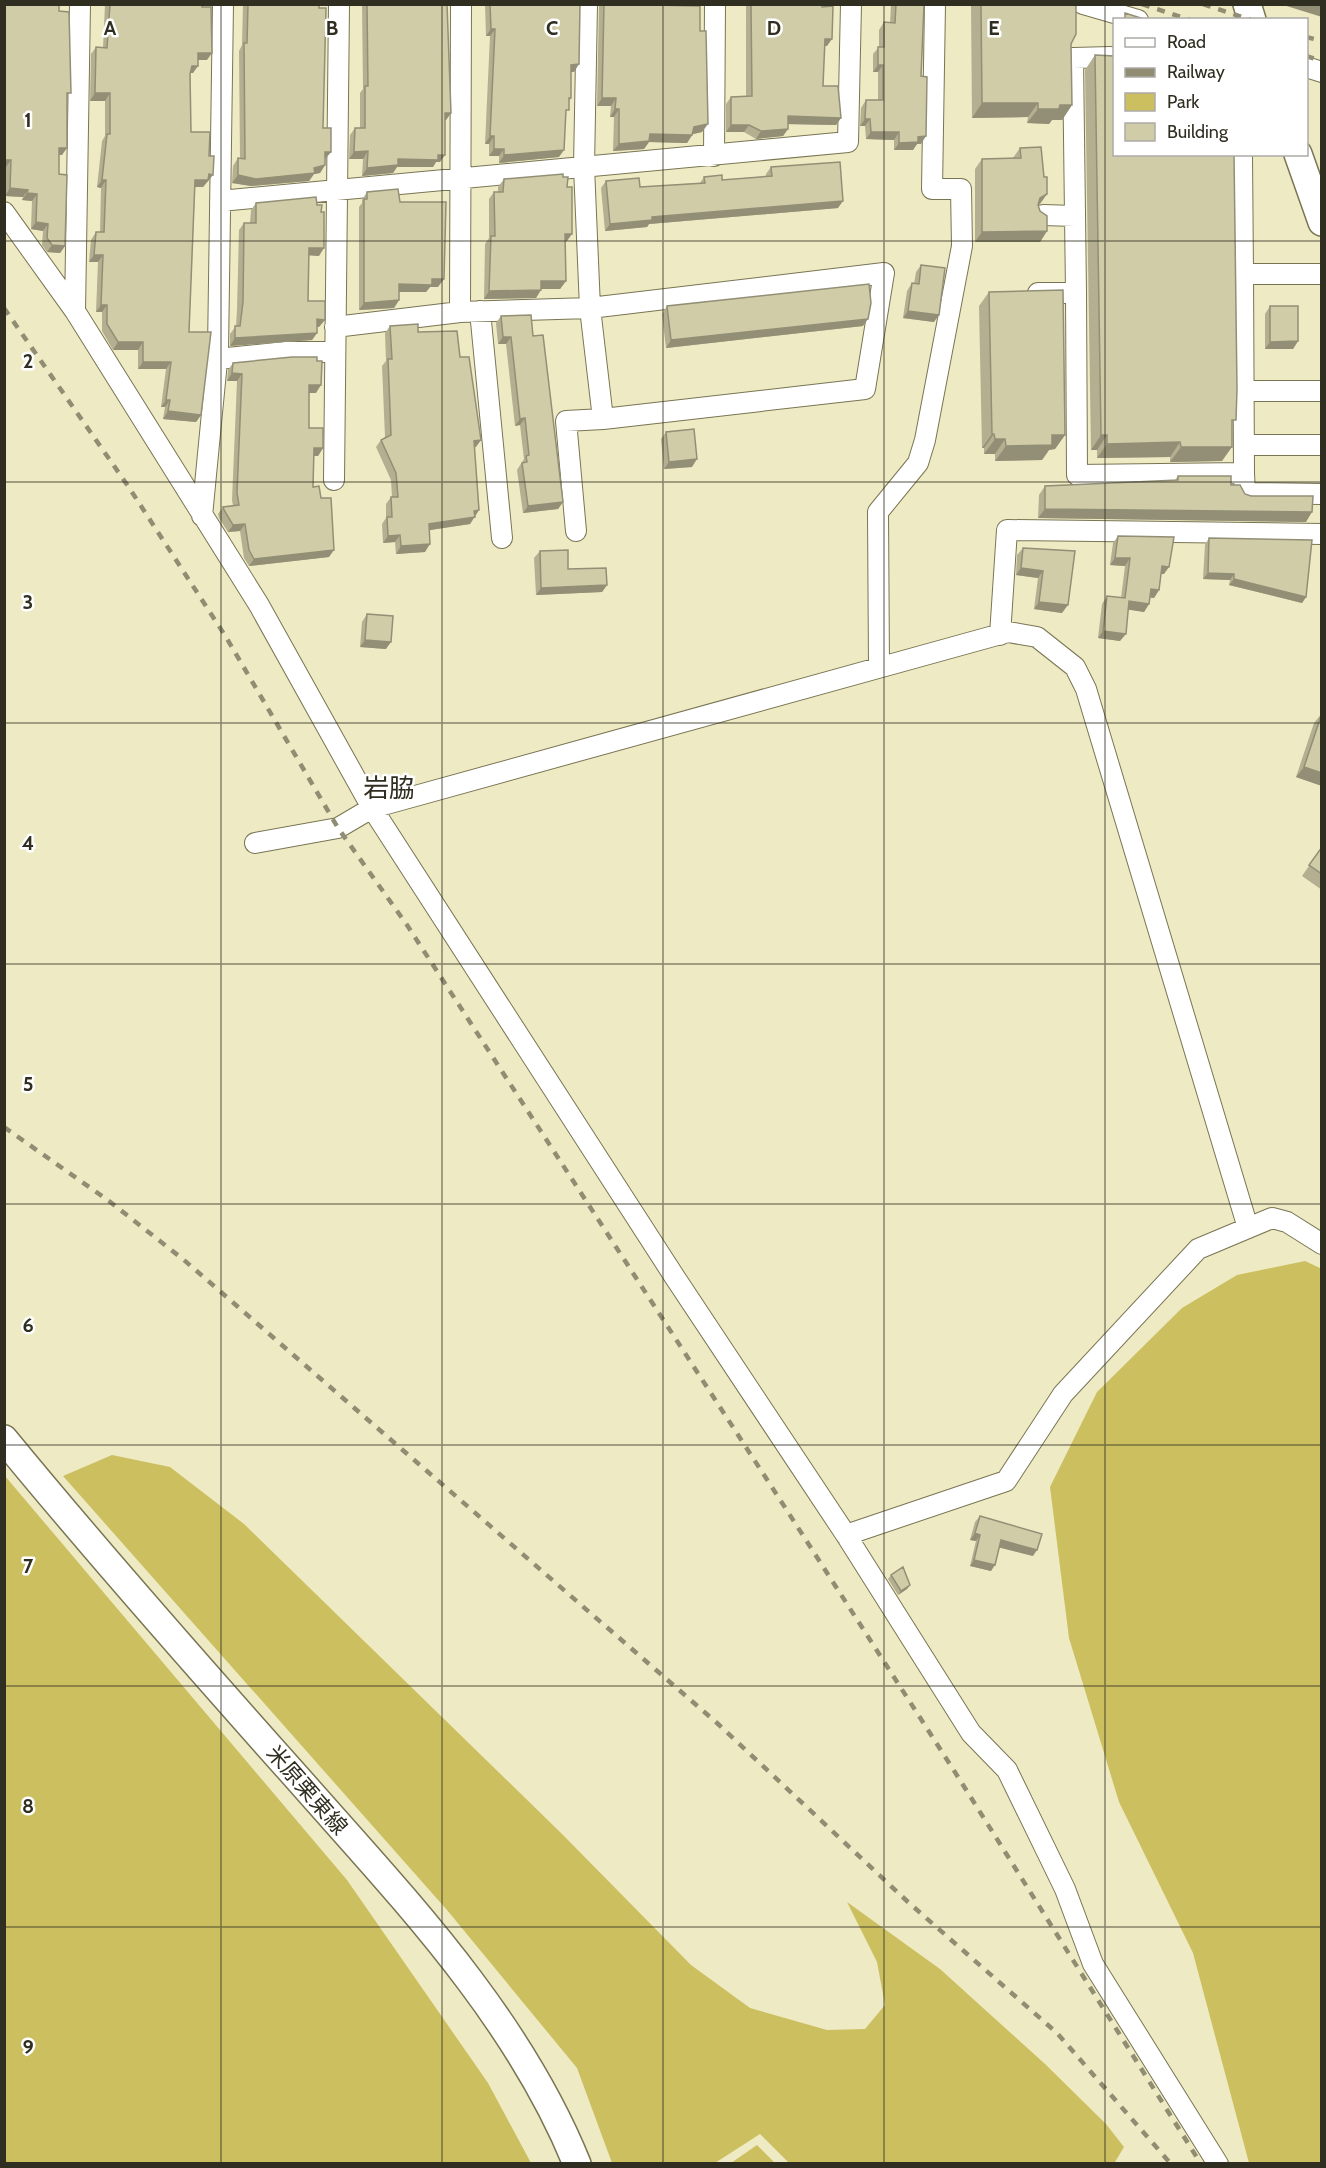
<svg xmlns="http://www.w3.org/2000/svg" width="1326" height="2168" font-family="Cabin,'Noto Sans JP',sans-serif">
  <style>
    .green { fill: #ccbf5f }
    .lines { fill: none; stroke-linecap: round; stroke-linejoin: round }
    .minor-casing { stroke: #797553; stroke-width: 22 }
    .secondary-casing { stroke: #797553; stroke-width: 30 }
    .minor { stroke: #fff; stroke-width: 20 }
    .secondary { stroke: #fff; stroke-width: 27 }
    .rail { stroke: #908d73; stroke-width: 4.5; stroke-dasharray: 8 8; stroke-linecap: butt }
    .wall { fill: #b3af90 }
    .shaded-wall { fill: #928f76 }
    .building { fill: #d0cca8; stroke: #928f76; stroke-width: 1.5 }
    .grid { fill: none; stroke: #302e20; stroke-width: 1.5; stroke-opacity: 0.55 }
    .labels { text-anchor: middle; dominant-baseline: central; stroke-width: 5; stroke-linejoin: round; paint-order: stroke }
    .street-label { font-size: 22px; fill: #302e20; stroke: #fff }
    .quarter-label { font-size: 26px; fill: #302e20; stroke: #fff }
    .grid-label { font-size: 20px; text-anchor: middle; font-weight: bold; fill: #302e20; stroke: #fff; stroke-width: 5; stroke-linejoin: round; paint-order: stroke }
  </style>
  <rect width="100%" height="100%" fill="#eeeac4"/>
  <path class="green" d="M 1305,1261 L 1322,1269 L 1321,2163 L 1249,2163 L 1193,1953 L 1119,1802 L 1069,1638 L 1050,1487 L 1097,1392 L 1182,1308 L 1237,1275 Z
    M 112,1455 L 170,1467 L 244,1524 L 562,1834 L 691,1965 L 750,2008 L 827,2030 L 865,2029 L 885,2005 L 877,1962 L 847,1902 L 940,1969 L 1045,2064 L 1106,2124 L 1124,2147 L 1115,2162 L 789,2163 L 760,2134 L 715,2163 L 612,2163 L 577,2068 L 447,1910 L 63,1476 Z
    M 5,1476 L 347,1880 L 488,2083 L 531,2163 L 5,2163 Z
    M 757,2145 L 775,2163 L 731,2163 Z"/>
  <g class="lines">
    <g class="minor-casing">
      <path id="minor" d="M 1083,4 L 1138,20
        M 1306,67 L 1322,72
        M 1242,154 L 1243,274 L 1322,274
        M 714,156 L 715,4
        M 220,201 L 848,142 L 851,4
        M 4,212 L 75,311 L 259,605 L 372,808 L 674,1276 L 846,1535 L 971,1733 L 1007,1770 L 1065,1889 L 1093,1964 L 1218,2164
        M 1043,215 L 1075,216
        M 1038,293 L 1076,293 L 1077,475 L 1244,473 L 1243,274
        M 1076,293 L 1073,58 L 1111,57
        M 75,311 L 80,4
        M 480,311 L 502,538
        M 460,312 L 461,4
        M 335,327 L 460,312 L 590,308 L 884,273 L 865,389 L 603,419 L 590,308 L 584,167 L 587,4
        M 218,359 L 286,352 L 335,352
        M 1243,391 L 1322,391
        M 1244,445 L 1322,445
        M 1244,473 L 1245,493 L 1322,494
        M 334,480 L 339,4
        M 202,516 L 218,351 L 223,4
        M 576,531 L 566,421 L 603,419
        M 1000,635 L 1007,530 L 1322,534
        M 879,667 L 878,512 L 918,463 L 925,440 L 962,246 L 961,189 L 932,189 L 935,4
        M 255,843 L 338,828 L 372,808 L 1008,632 L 1037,637 L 1075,667 L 1086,689 L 1248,1228
        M 846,1535 L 1006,1481 L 1063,1394 L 1198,1249 L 1272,1218 L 1287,1222 L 1322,1244"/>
    </g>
    <g class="secondary-casing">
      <path id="secondary" d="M 1247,4 L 1252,20
        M 1298,154 L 1322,222
        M 4,1439 C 100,1556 200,1669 300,1781 C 404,1899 517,2016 577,2164"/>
    </g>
    <use href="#minor" class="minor"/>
    <use href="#secondary" class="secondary"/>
    <path class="rail" d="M 1142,4 L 1190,20
      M 1203,4 L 1251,20
      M 1306,37 L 1322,41
      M 1306,56 L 1322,61
      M 4,308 L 128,486 L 226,637 L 338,828 L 407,925 L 777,1495 L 953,1769 L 1201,2164
      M 4,1127 L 109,1201 L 184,1260 L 717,1723 L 908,1902 L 1057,2033 L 1171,2164"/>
  </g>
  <path class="wall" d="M 4,4 L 59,11 L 67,99 L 62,155 L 59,155 L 59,174 L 65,246 L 60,253 L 47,252 L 42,245 L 43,231 L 31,229 L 32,201 L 22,200 L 23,197 L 5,196 L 6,167 L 4,167 Z
    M 105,4 L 202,4 L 207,60 L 198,60 L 193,73 L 190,73 L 191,132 L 208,182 L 207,182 L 203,187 L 195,187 L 189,332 L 201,415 L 196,422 L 163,419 L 165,407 L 161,407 L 166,369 L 138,369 L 138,350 L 113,350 L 102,331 L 102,312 L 96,312 L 98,262 L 89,262 L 91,240 L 96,232 L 100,232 L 101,188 L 97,187 L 102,141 L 105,136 L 105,101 L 90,101 L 91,54 L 96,47 L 103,48 Z
    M 243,4 L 319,4 L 323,128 L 331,152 L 325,159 L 325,165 L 320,173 L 314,174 L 309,181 L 251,186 L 232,183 L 233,166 L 238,158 L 240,159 L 239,51 L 242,45 Z
    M 362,4 L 447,4 L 451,113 L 446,120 L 445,120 L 440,162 L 436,162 L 433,167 L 397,167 L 393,173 L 362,176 L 363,159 L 349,159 L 350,135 L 355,128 L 360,128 L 360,93 L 363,89 Z
    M 485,4 L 580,4 L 574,72 L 571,72 L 571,98 L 569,102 L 565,114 L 559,157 L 499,163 L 499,156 L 489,156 L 489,144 L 485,144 L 490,36 L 486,36 Z
    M 599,4 L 652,4 L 700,31 L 702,132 L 693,134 L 687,143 L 649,142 L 644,149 L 613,151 L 614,117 L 610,117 L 611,106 L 597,106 Z
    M 746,4 L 822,4 L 827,46 L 824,46 L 823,86 L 841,118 L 836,125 L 788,124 L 788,129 L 783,136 L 756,139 L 744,132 L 726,132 L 726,104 L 731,97 L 746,96 Z
    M 891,4 L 924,4 L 921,76 L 921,144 L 917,144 L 913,150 L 894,150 L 894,140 L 866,139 L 865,126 L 860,126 L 861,108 L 866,100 L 878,100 L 878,72 L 873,72 L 873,54 L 879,47 L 879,30 L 884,22 L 890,23 Z
    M 971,4 L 1076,4 L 1071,44 L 1072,105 L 1062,120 L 1052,120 L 1049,124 L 1027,123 L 1028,117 L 972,118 Z
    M 1095,55 L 1232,427 L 1222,461 L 1170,462 L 1170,457 L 1097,458 L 1097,450 L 1091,450 L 1085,70 Z
    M 1020,148 L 1040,204 L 1038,205 L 1047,231 L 1040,242 L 975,242 L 975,169 L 982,159 L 1013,158 Z
    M 771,167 L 838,208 L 649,224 L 647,227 L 605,231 L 601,188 L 606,181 L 640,187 L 700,183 L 704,177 L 722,180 L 766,176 L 766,174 Z
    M 504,179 L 567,241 L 565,241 L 566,281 L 560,289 L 541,289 L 536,298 L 484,299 L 485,244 L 489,238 L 489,199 L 494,192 L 498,192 L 498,187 Z
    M 367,192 L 400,202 L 438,287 L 430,287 L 426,292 L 399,292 L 399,300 L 394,308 L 359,310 L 359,207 L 362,203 L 362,200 Z
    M 256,203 L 319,256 L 309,255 L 308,301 L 319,327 L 317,327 L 317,333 L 312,340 L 230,346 L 230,334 L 236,326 L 237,310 L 239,230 L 244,223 L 250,223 L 251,210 Z
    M 921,265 L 934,322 L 903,318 L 907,291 L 912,283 L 914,284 L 916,272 Z
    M 989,292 L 1065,435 L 1055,449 L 1049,450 L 1042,460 L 995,461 L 995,454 L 984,454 L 984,448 L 982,448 L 979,306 Z
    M 667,306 L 863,326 L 666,348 L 662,314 Z
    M 1270,306 L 1298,341 L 1293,349 L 1265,349 L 1265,314 Z
    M 501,316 L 533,336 L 563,502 L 558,509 L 523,513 L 517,470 L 524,459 L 520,425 L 515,426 L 506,344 L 498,344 L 496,323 Z
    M 390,326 L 418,332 L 460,357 L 476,447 L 474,447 L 479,510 L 470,524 L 429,530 L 425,552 L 396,554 L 395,542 L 383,543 L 382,524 L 386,518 L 386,504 L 391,497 L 392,497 L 391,480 L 376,447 L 381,440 L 385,437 L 382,366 L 386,361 L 385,333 Z
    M 233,363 L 316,393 L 309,393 L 309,428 L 323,448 L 318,456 L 314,456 L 313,487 L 329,557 L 249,566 L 244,558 L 240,531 L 228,532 L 219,518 L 218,514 L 223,507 L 233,506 L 232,500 L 237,381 L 227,381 L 228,370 Z
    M 666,432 L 692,467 L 664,469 L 661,439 Z
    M 1178,476 L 1231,485 L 1245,494 L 1306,522 L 1038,518 L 1039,495 L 1045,486 L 1175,480 Z
    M 1118,536 L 1164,574 L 1161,574 L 1159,590 L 1154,598 L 1150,597 L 1149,604 L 1144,612 L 1128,609 L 1120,641 L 1098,638 L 1102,604 L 1107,596 L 1121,598 L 1125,566 L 1110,565 L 1113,543 Z
    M 1209,538 L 1306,597 L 1302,603 L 1229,585 L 1230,580 L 1203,579 L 1205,545 Z
    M 1023,548 L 1075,551 L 1062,613 L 1034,609 L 1038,578 L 1016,575 L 1017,555 Z
    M 540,551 L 568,569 L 607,585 L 602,592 L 536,595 L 534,558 Z
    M 367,614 L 386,649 L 360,647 L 362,622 Z
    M 1322,713 L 1322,786 L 1296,777 L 1314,723 Z
    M 1322,847 L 1322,890 L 1302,876 Z
    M 980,1516 L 1033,1556 L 999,1547 L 991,1571 L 970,1566 L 976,1541 L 970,1540 L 975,1522 Z
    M 891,1575 L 910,1585 L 907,1589 L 898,1595 L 888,1579 Z"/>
  <path class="shaded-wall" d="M 1280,4 L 1322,4 L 1322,17 Z
    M 491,29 L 495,29 L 490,36 L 486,36 Z
    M 825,39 L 832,39 L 827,46 L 820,46 Z
    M 198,53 L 212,53 L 207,60 L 193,60 Z
    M 579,64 L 574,72 L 566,72 L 571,65 Z
    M 878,65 L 883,65 L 878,72 L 873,72 Z
    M 192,66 L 198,66 L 193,73 L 187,73 Z
    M 95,93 L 110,93 L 105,101 L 90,101 Z
    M 602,98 L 616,98 L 611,106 L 597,106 Z
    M 982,103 L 1038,103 L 1028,117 L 972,118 Z
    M 1060,105 L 1072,105 L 1062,120 L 1052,120 L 1049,124 L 1027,123 L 1038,109 Z
    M 615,109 L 619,109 L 614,117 L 610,117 Z
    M 445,113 L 451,113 L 446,120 L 440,120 Z
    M 788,116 L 841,118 L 836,125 L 783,124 Z
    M 865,119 L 870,119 L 865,126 L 860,126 Z
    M 708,124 L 702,132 L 689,135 L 694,127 Z
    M 731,125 L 749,125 L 744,132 L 726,132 Z
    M 788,129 L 783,136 L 756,139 L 761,131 Z
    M 871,132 L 899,132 L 894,140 L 866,139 Z
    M 650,134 L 692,135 L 687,143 L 649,142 L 644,149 L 613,151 L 619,144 Z
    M 490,136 L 494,136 L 489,144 L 485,144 Z
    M 926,136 L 921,144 L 917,144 L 913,150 L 894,150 L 899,143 L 918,137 Z
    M 59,148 L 67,148 L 62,155 L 54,155 Z
    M 494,149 L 504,149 L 499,156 L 489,156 Z
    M 564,150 L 559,157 L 499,163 L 504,155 Z
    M 368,151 L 363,159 L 349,159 L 354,152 Z
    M 325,152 L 331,152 L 325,159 L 319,159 Z
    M 438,155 L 445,155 L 440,162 L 436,162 L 433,167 L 397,167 L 393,173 L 362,176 L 367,168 L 398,159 Z
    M 4,160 L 11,160 L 6,167 L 4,167 Z
    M 325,165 L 320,173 L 314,174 L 309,181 L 251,186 L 232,183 L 238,175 L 314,168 Z
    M 209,174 L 213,175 L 203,187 L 190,187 L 195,180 Z
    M 102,180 L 106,180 L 101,188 L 97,187 Z
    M 10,188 L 28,190 L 23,197 L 5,196 Z
    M 27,193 L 37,194 L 32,201 L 22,200 Z
    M 1047,194 L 1040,204 L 1033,208 L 1040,198 Z
    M 843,201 L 838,208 L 649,224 L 647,227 L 605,231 L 610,224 L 652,217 Z
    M 36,222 L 48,224 L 43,231 L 31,229 Z
    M 1047,231 L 1040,242 L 975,242 L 982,232 Z
    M 565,234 L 572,234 L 567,241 L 560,241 Z
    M 52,245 L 65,246 L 60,253 L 47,252 Z
    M 309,248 L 324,248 L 319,256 L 304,255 Z
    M 94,255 L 103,255 L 98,262 L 89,262 Z
    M 432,279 L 444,279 L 438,287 L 430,287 L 426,292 L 394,292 L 399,284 Z
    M 541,281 L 566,281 L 560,289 L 536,289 Z
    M 541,290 L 536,298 L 484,299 L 489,291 Z
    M 399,300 L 394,308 L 359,310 L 364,303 Z
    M 101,305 L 107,305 L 102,312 L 96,312 Z
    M 908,311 L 939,315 L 934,322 L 903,318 Z
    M 317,319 L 325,320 L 319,327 L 311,327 Z
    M 868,319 L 863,326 L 666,348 L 671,340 Z
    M 317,333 L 312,340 L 230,346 L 235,338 Z
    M 503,337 L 511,337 L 506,344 L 498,344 Z
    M 1298,341 L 1293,349 L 1265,349 L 1270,342 Z
    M 118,342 L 143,342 L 138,350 L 113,350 Z
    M 143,362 L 171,362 L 166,369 L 138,369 Z
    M 232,373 L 242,374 L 237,381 L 227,381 Z
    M 309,385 L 321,385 L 316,393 L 303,393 Z
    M 166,400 L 170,400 L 165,407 L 161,407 Z
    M 168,411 L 201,415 L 196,422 L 163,419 Z
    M 525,418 L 520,425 L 515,426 L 520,419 Z
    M 992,434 L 994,434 L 984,448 L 982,448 Z
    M 1052,435 L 1065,435 L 1055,449 L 1049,450 L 1042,460 L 995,461 L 1006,446 Z
    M 1101,435 L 1107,435 L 1097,450 L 1091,450 Z
    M 995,439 L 1005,439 L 995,454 L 984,454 Z
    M 481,440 L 476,447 L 469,448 L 474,441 Z
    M 1180,442 L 1170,457 L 1097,458 L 1107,444 Z
    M 1181,447 L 1232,447 L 1222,461 L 1170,462 Z
    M 314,448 L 323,448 L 318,456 L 309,456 Z
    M 697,459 L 692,467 L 664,469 L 669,462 Z
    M 563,502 L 558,509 L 523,513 L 528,506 Z
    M 1045,509 L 1312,512 L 1306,522 L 1038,518 Z
    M 479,510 L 470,524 L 424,531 L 429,524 L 474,511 Z
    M 245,524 L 240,531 L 228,532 L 233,525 Z
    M 400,535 L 395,542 L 383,543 L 388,536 Z
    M 430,544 L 425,552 L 396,554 L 401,546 Z
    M 334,550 L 329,557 L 249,566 L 254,559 Z
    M 1115,558 L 1130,558 L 1125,566 L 1110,565 Z
    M 1162,566 L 1169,567 L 1164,574 L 1157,574 Z
    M 1021,568 L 1043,571 L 1038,578 L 1016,575 Z
    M 1208,573 L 1234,574 L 1230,580 L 1203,579 Z
    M 1234,579 L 1306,597 L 1302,603 L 1229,585 Z
    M 607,585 L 602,592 L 536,595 L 541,588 Z
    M 1151,589 L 1159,590 L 1154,598 L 1146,597 Z
    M 1129,601 L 1149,604 L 1144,612 L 1124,609 Z
    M 1039,602 L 1068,605 L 1062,613 L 1034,609 Z
    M 1103,631 L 1126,634 L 1120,641 L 1098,638 Z
    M 365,640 L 391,642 L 386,649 L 360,647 Z
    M 1304,767 L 1322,773 L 1322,786 L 1296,777 Z
    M 975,1533 L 980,1535 L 976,1541 L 970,1540 Z
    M 1001,1540 L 1037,1550 L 1033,1556 L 997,1547 Z
    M 974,1560 L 995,1565 L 991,1571 L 970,1566 Z
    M 910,1585 L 907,1589 L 898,1595 L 901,1591 Z"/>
  <path class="building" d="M 4,4 L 59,4 L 59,11 L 69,12 L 71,93 L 67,93 L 67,148 L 59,148 L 59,174 L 67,175 L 65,246 L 52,245 L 47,238 L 48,224 L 36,222 L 37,194 L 27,193 L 28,190 L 10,188 L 11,160 L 4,160 Z
    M 110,4 L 202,4 L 202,7 L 211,7 L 212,53 L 198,53 L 198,66 L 192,66 L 190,74 L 191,132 L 210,132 L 209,156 L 214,156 L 213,175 L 209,174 L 208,180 L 195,180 L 189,332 L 211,332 L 201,415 L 168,411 L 170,400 L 166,400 L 171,362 L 143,362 L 143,342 L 118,342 L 107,324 L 107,305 L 101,305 L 103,255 L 94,255 L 96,232 L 104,232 L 106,180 L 102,180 L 107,134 L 110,134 L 110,93 L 95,93 L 96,47 L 107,48 Z
    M 248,4 L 319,4 L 319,8 L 326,8 L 323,128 L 331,128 L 331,152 L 325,152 L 325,165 L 314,168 L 315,173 L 256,179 L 238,175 L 238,158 L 245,159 L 244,43 L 247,43 Z
    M 367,4 L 447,4 L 451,113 L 445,113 L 445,155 L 438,155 L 438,160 L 398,159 L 398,165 L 367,168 L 368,151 L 354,152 L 355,128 L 365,128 L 365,86 L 368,86 Z
    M 490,4 L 580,4 L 579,64 L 571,65 L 571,98 L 569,98 L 569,110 L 566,110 L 564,150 L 504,155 L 504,149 L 494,149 L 494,136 L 490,136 L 495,29 L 491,29 Z
    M 604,4 L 652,4 L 652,5 L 700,6 L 700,31 L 706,31 L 708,124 L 694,127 L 692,135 L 650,134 L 649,141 L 619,144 L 619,109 L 615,109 L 616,98 L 602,98 Z
    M 751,4 L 822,4 L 822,7 L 833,6 L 832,39 L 825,39 L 823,86 L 838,86 L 841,118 L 788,116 L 788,129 L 761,131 L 749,125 L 731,125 L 731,97 L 752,96 Z
    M 896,4 L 924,4 L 921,76 L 927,77 L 926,136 L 918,137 L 918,142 L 899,143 L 899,132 L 871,132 L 870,119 L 865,119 L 866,100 L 883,100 L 883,65 L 878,65 L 878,47 L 884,47 L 884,22 L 895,23 Z
    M 981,4 L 1076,4 L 1076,34 L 1071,44 L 1072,105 L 1060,105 L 1059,109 L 1038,109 L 1038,103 L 982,103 Z
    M 1125,13 L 1147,20 L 1125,20 Z
    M 1095,55 L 1114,56 L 1114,154 L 1234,154 L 1237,389 L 1236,420 L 1232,420 L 1232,447 L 1181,447 L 1180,442 L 1107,444 L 1107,435 L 1101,435 Z
    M 1041,147 L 1044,177 L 1047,177 L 1047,194 L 1040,198 L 1038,205 L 1040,211 L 1047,216 L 1047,231 L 982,232 L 982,159 L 1021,158 L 1020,148 Z
    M 840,162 L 843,201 L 652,217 L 652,220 L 610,224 L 606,181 L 639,178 L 640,187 L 705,183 L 704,177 L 722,175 L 722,180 L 772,176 L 771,167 Z
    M 563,174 L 563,177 L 568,177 L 567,187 L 572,187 L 572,234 L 565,234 L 566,281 L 541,281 L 541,290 L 489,291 L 491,236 L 495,236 L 494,192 L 503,192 L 504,179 Z
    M 398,189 L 400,202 L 446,202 L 444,279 L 432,279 L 432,285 L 399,284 L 399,300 L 364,303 L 364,199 L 367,199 L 367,192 Z
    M 316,197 L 317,205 L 322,205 L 321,212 L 324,212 L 324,248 L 309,248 L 308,301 L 325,301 L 325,320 L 317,319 L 317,333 L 235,338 L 235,326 L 240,326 L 243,302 L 244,223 L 256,223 L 256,203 Z
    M 921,265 L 945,268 L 939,315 L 908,311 L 912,283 L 919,284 Z
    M 869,284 L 871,303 L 868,319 L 671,340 L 667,306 Z
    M 1063,290 L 1065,435 L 1052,435 L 1052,445 L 1006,446 L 1005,439 L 995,439 L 994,434 L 992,434 L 989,292 Z
    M 1270,306 L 1298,306 L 1298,341 L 1270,342 Z
    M 531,315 L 533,336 L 543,335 L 563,502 L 528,506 L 522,463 L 527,462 L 526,456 L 529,455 L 525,418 L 520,419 L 511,337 L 503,337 L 501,316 Z
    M 418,324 L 418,332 L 457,331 L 460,357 L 469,357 L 481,440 L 474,441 L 479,510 L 474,511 L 475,517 L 429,524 L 430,544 L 401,546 L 400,535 L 388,536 L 387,517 L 392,517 L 391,497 L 398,497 L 396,473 L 381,440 L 391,435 L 388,359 L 392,359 L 390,326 Z
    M 292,357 L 317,357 L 317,361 L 322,361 L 321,385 L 309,385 L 309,428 L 323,428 L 323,448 L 314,448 L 313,487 L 319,486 L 321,498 L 331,498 L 334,550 L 254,559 L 249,550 L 245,524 L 233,525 L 224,510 L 223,507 L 239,505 L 237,493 L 242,374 L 232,373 L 233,363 Z
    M 694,429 L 697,459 L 669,462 L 666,432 Z
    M 1178,476 L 1231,476 L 1231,485 L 1240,485 L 1245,494 L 1251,496 L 1313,496 L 1312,512 L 1045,509 L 1045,486 L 1178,480 Z
    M 1118,536 L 1174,537 L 1169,567 L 1162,566 L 1159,590 L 1151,589 L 1149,604 L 1129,601 L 1126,634 L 1103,631 L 1107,596 L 1125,598 L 1130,558 L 1115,558 Z
    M 1209,538 L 1312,540 L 1306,597 L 1234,579 L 1234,574 L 1208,573 Z
    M 1023,548 L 1075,551 L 1068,605 L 1039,602 L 1043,571 L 1021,568 Z
    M 568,550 L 568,569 L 606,568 L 607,585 L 541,588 L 540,551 Z
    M 367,614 L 393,616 L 391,642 L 365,640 Z
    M 1322,713 L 1322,773 L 1304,767 Z
    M 1322,847 L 1322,874 L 1309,865 Z
    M 980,1516 L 1042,1534 L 1037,1550 L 1001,1540 L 995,1565 L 974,1560 L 980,1535 L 975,1533 Z
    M 903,1567 L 910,1585 L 901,1591 L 891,1575 Z"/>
  <path class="grid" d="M 221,4 L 221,2164M 442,4 L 442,2164M 663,4 L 663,2164M 884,4 L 884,2164M 1105,4 L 1105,2164M 4,241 L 1322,241M 4,482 L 1322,482M 4,723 L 1322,723M 4,964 L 1322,964M 4,1204 L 1322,1204M 4,1445 L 1322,1445M 4,1686 L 1322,1686M 4,1927 L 1322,1927"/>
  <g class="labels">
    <g class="street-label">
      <text transform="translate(307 1790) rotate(49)">米原栗東線</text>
    </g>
    <g class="quarter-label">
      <text x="389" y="788">岩脇</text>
    </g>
  </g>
  <g class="grid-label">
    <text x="110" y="35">A</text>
    <text x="332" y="35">B</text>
    <text x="552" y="35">C</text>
    <text x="774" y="35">D</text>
    <text x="994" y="35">E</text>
    <text x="28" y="127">1</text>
    <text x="28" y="368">2</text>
    <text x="28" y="609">3</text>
    <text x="28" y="850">4</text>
    <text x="28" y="1091">5</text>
    <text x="28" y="1332">6</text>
    <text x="28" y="1573">7</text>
    <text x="28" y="1813">8</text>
    <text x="28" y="2054">9</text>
  </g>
  <rect width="1326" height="2168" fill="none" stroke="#302e20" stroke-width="12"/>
  <rect x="1113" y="18" width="195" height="138" fill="#ffffff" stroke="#acaba6" stroke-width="1.5"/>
  <rect x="1125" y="38" width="30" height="9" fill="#ffffff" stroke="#acaba6" stroke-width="1.5"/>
  <text x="1167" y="48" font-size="18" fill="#302e20">Road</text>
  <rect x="1125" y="68" width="30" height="9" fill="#908d73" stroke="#acaba6" stroke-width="1.5"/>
  <text x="1167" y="78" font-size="18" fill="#302e20">Railway</text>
  <rect x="1125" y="93" width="30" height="18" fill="#ccbf5f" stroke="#acaba6" stroke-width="1.5"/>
  <text x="1167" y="108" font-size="18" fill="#302e20">Park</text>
  <rect x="1125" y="123" width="30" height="18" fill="#d0cca8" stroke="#acaba6" stroke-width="1.5"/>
  <text x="1167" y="138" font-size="18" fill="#302e20">Building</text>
</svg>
